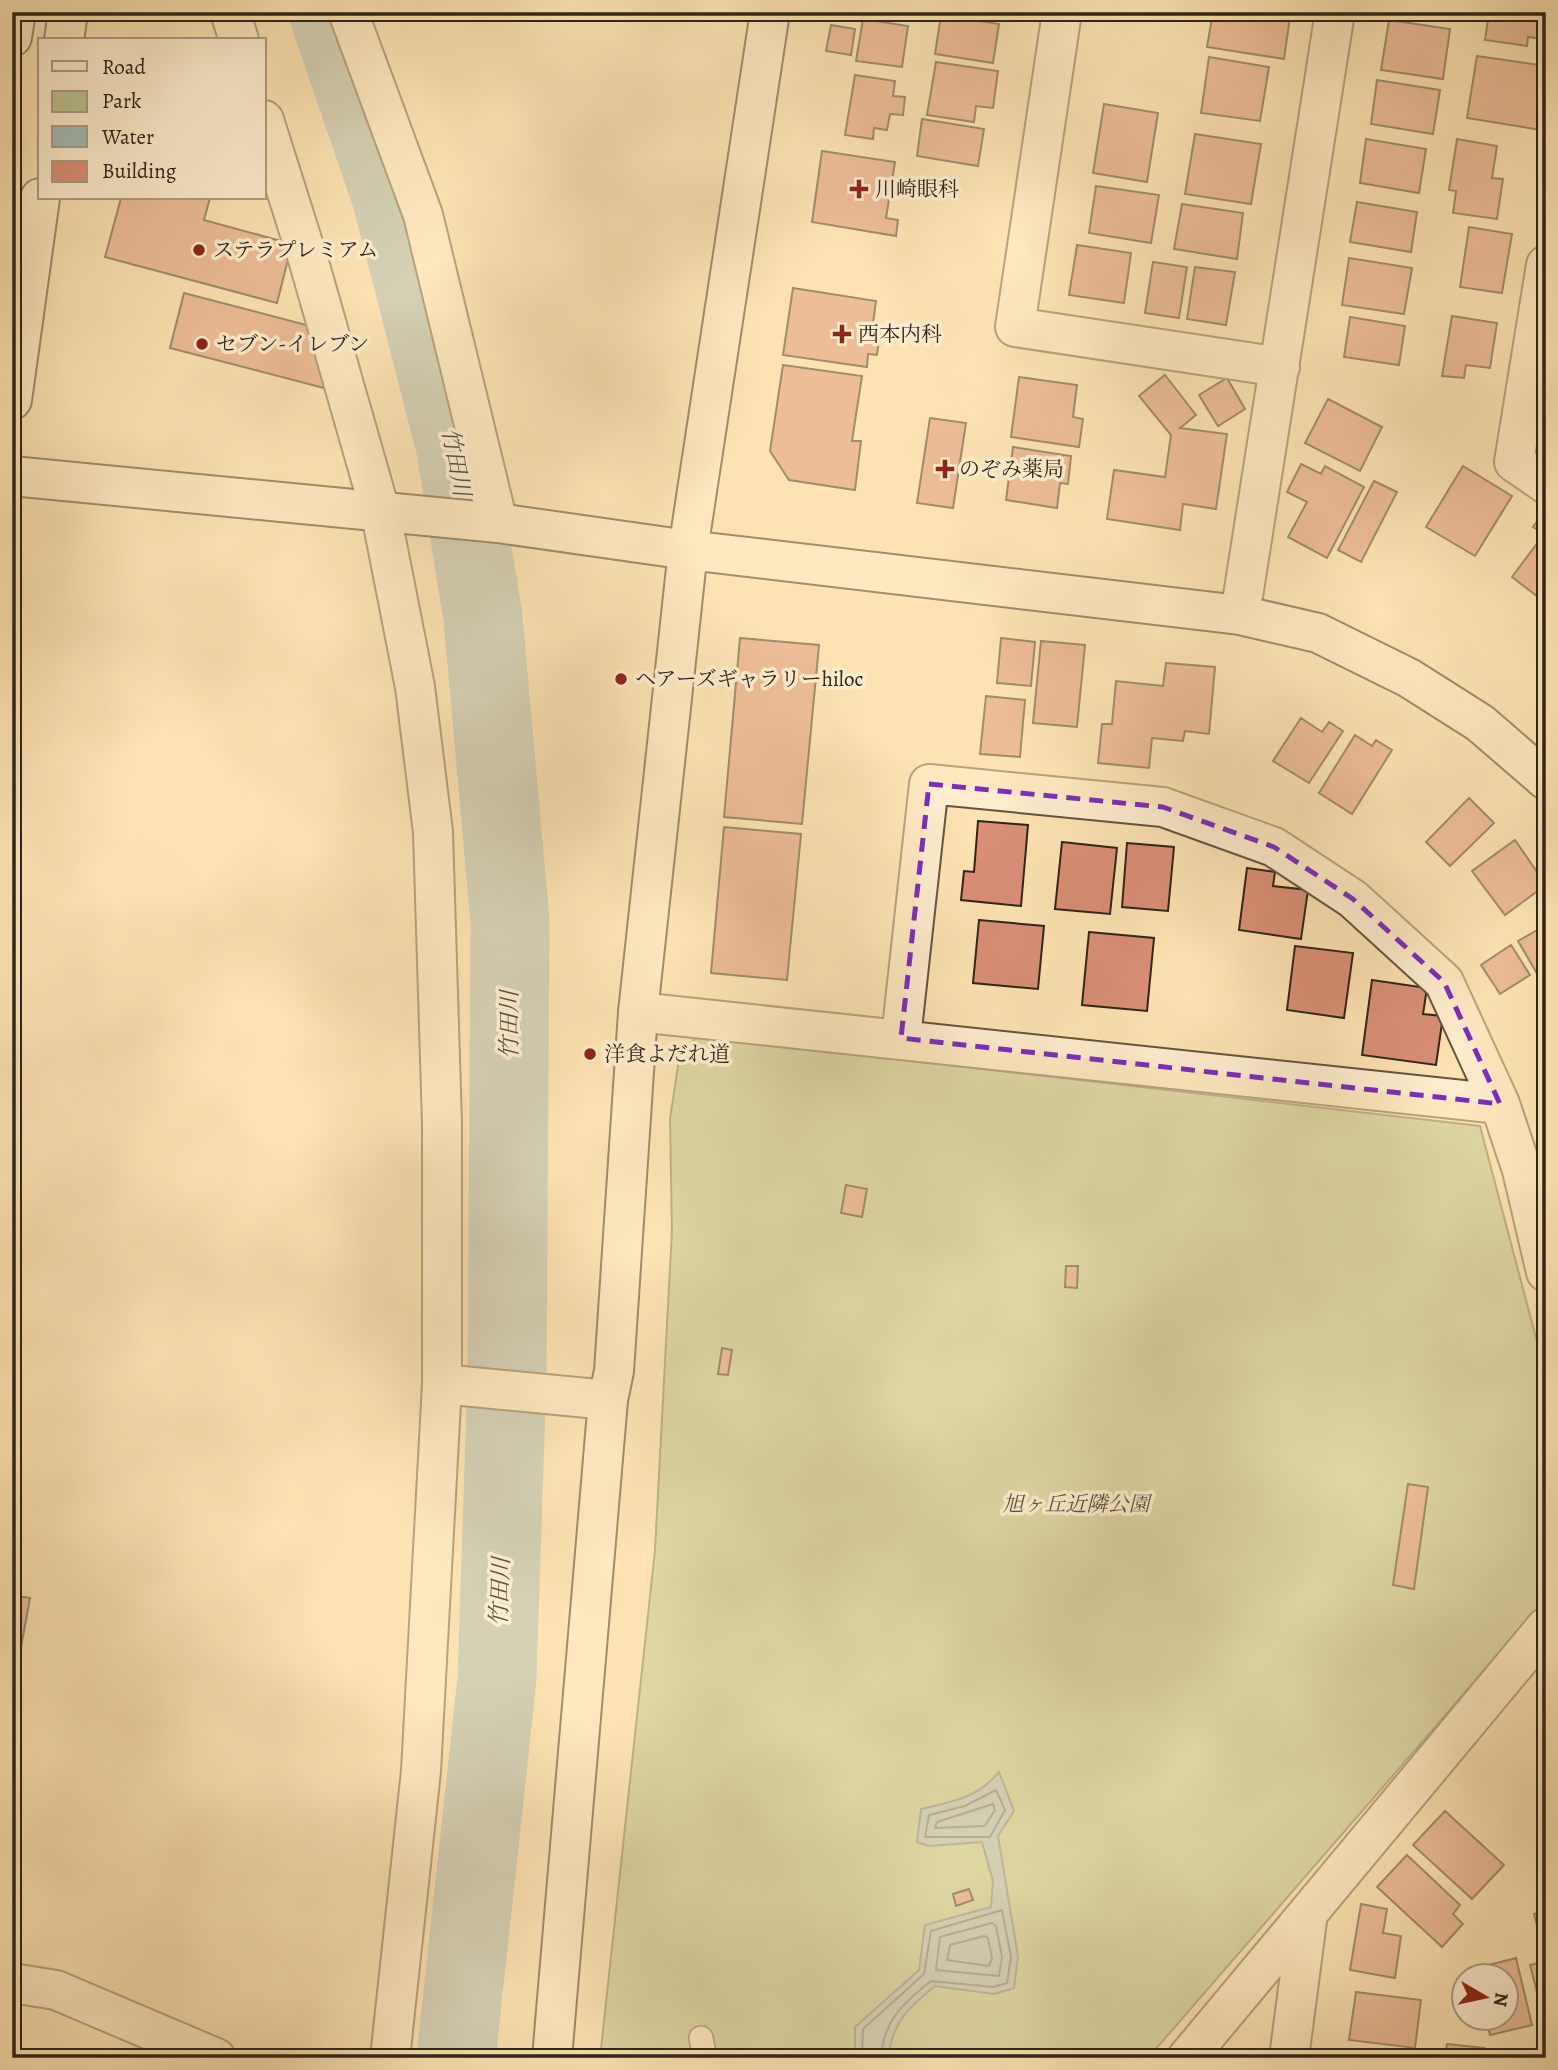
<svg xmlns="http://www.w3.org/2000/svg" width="1558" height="2070" font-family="Alegreya,'Noto Serif JP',serif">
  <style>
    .green { fill: #b9c591; stroke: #747456; stroke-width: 2 }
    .water { fill: #a4bbb8; stroke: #757f79; stroke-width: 2 }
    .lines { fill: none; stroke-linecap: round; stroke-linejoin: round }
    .shore { stroke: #697069; stroke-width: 2 }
    .river { stroke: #a4bbb8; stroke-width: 79 }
    .building { fill: #da8f76; stroke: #2e241a; stroke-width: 2 }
    .lane-casing { stroke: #625440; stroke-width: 26 }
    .street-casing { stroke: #625440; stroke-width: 42 }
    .secondary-casing { stroke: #2e241a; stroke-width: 42 }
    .lane { stroke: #feedce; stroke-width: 23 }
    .street { stroke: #feedce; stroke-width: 38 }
    .secondary { stroke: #feedce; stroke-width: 38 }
    .marked { fill: none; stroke: #7b2cbf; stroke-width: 5; stroke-dasharray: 14 9; stroke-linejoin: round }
    .poi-dot { fill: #8f2418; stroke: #feedce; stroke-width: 2.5 }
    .labels { text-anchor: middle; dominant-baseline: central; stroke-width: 7; stroke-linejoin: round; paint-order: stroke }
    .poi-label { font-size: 21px; fill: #2e241a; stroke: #feedce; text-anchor: start }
    .park-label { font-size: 21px; font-style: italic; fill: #58543e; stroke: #feedce }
    .water-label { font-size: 23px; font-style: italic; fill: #515149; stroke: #feedce }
  </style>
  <rect width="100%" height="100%" fill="#fde3b3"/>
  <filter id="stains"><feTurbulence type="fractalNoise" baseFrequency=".00286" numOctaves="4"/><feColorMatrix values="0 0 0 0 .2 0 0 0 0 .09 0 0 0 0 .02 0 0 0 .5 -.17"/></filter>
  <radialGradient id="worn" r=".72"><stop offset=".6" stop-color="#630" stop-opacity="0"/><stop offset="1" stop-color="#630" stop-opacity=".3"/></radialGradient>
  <path class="green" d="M 697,1036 L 1480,1126 L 1546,1376 L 1546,1599 L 1148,2058 L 600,2058 L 655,1550 L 672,1231 L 670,1119 L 679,1059 Z"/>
  <path class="water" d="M 999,1772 L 1014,1811 L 998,1836 L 1018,1957 L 1014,1988 L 994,1994 L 935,1986 C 907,2009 893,2021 888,2058 L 855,2058 L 855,2027 L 919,1970 L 925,1925 L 991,1907 L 993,1881 L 982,1842 L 929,1846 L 917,1842 L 921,1809 C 951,1802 978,1798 999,1772 Z"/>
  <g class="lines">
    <path class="shore" d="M 996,1790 L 1005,1810 L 990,1837 L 925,1837 L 929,1815 L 965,1806 Z
      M 993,1804 L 995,1810 L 985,1826 L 935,1828 L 937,1822 Z
      M 992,1923 L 996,1926 L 1002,1957 L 999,1976 L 936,1970 L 940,1937 Z
      M 984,1936 L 988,1938 L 992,1958 L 989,1966 L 947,1960 L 950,1945 Z
      M 862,2058 L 863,2029 L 924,1974 L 931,1931 L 1002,1910 L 1011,1957 L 1007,1983 L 993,1987 L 931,1981 C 904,2002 883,2021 881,2058"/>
    <path class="river" d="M 328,12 L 392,199 L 456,449 L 483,618 L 510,921 L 507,1375 L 497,1679 L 456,2058"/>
  </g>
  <path class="building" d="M 1213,12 L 1259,12 L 1290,17 L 1284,59 L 1207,47 Z
    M 1489,12 L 1546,12 L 1543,39 L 1528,37 L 1527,46 L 1485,40 Z
    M 941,15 L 999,24 L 993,63 L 935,54 Z
    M 863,19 L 908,26 L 902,67 L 856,61 Z
    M 1389,20 L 1450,29 L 1443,79 L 1381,70 Z
    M 831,25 L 855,29 L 851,55 L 826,51 Z
    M 1477,56 L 1546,66 L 1541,130 L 1467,118 Z
    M 1209,57 L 1269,67 L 1260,121 L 1201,113 Z
    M 936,62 L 998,71 L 993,108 L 976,106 L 974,122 L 927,115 Z
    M 855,75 L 895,81 L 893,96 L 905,97 L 903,115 L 890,114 L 887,130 L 874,128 L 873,139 L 845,135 Z
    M 1377,80 L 1440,90 L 1433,134 L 1371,124 Z
    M 1104,104 L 1158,113 L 1147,182 L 1093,173 Z
    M 922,119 L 984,129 L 978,166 L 917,156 Z
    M 1195,134 L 1261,144 L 1251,204 L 1185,194 Z
    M 1366,139 L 1426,149 L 1419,193 L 1360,183 Z
    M 1457,139 L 1497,146 L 1492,178 L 1503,179 L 1497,219 L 1453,213 L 1456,191 L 1449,190 Z
    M 822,151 L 895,162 L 886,218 L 898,220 L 896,236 L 812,222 Z
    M 1096,186 L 1159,195 L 1151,243 L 1089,233 Z
    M 121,198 L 210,198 L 204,220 L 292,244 L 277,303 L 105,257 Z
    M 1357,202 L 1417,212 L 1411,252 L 1350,242 Z
    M 1182,204 L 1243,213 L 1237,259 L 1174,249 Z
    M 1469,227 L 1512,234 L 1502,293 L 1460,287 Z
    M 1077,245 L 1131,253 L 1124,303 L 1069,295 Z
    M 1349,258 L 1412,268 L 1404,314 L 1342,305 Z
    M 1153,262 L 1187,267 L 1179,318 L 1145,313 Z
    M 1195,267 L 1235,272 L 1226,325 L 1187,319 Z
    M 793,288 L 876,301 L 872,331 L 880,332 L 877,355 L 868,354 L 867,367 L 783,355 Z
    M 184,293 L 314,327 L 329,369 L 324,388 L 170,348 Z
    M 1452,316 L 1497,323 L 1490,368 L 1466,365 L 1464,378 L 1442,376 Z
    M 1350,317 L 1405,326 L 1399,365 L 1344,357 Z
    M 783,365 L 862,376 L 852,441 L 861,441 L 855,490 L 789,480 L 770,451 Z
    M 1165,375 L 1196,415 L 1180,428 L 1227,434 L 1216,509 L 1183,504 L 1180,530 L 1107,519 L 1114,470 L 1165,477 L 1171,435 L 1139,396 Z
    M 1019,377 L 1077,385 L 1073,417 L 1083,419 L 1079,447 L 1011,437 Z
    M 1227,378 L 1245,409 L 1218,426 L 1199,395 Z
    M 1328,399 L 1382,427 L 1360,471 L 1305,443 Z
    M 930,418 L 966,423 L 953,508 L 917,503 Z
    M 1013,447 L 1071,456 L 1068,484 L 1060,483 L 1057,508 L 1006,500 Z
    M 1301,464 L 1321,474 L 1325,466 L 1364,487 L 1327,558 L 1288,537 L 1307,502 L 1287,492 Z
    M 1463,466 L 1512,496 L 1475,556 L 1426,527 Z
    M 1374,481 L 1397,492 L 1361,562 L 1338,550 Z
    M 1546,509 L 1546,603 L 1512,577 L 1544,534 L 1533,527 Z
    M 740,638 L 819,645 L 802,824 L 724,817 Z
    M 1001,638 L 1035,642 L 1031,686 L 997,683 Z
    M 1041,641 L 1085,645 L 1077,727 L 1033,723 Z
    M 1166,663 L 1215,667 L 1209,734 L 1185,731 L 1183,741 L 1152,738 L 1149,768 L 1098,763 L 1102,724 L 1112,724 L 1116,681 L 1163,686 Z
    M 986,696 L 1025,700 L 1020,757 L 980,754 Z
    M 1301,718 L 1322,732 L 1329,722 L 1343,731 L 1309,783 L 1273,761 Z
    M 1355,735 L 1372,746 L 1376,740 L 1392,750 L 1352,814 L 1319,793 Z
    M 1469,798 L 1494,823 L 1450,866 L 1426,842 Z
    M 978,821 L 1028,825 L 1021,906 L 961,900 L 964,871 L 974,872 Z
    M 724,827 L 801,834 L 787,980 L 711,973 Z
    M 1515,840 L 1546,885 L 1505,915 L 1472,871 Z
    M 1062,842 L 1117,848 L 1110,914 L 1055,909 Z
    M 1127,843 L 1174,847 L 1168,911 L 1122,907 Z
    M 1247,868 L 1275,872 L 1273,886 L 1308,890 L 1301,939 L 1239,930 Z
    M 979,920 L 1044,926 L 1038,989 L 973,983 Z
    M 1546,925 L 1546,979 L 1542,982 L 1518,941 Z
    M 1089,932 L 1154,938 L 1147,1011 L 1082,1005 Z
    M 1511,945 L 1530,975 L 1500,994 L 1481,965 Z
    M 1295,946 L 1353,953 L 1344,1018 L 1287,1010 Z
    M 1372,980 L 1427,988 L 1423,1014 L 1443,1016 L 1436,1065 L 1362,1055 Z
    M 846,1185 L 867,1189 L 862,1217 L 841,1213 Z
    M 1066,1266 L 1078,1266 L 1077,1288 L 1065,1287 Z
    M 722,1348 L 732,1350 L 728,1375 L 718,1374 Z
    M 1408,1484 L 1428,1487 L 1414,1589 L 1393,1585 Z
    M 12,1595 L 30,1598 L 14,1686 L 12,1686 Z
    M 1445,1811 L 1504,1865 L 1472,1899 L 1413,1845 Z
    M 1407,1855 L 1460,1905 L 1453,1914 L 1463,1924 L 1442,1947 L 1377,1887 Z
    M 969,1889 L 973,1900 L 956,1906 L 953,1894 Z
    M 1361,1904 L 1387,1909 L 1383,1933 L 1401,1936 L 1395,1978 L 1350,1970 Z
    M 1546,1911 L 1546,1947 L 1543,1948 L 1534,1914 Z
    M 1516,1958 L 1532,2025 L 1490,2035 L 1485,2018 L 1506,2018 L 1506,1976 L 1475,1976 L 1473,1969 Z
    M 1546,1961 L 1546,2011 L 1542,2011 L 1530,1965 Z
    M 1356,1992 L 1421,2000 L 1415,2048 L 1349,2040 Z
    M 1447,2044 L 1484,2048 L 1483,2058 L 1445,2058 Z"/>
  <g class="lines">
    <g class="lane-casing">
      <path id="lane" d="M 701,2038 L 705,2058"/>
    </g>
    <g class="street-casing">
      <path id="street" d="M 230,12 L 239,40
        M 348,12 L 423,215 L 498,523
        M 1062,12 L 1015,327 L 1280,367
        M 264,120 L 308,259 L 381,514 L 415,687 L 433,832 L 442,1123 L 442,1384 L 421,1771 L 390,2058
        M 1546,265 L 1514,462 L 1546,484
        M 1240,615 L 1335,12
        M 638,1012 L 1500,1104
        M 901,1038 L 929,784 L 1163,807 L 1274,847 L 1353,899 L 1444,982 L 1500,1104 L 1522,1170 L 1546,1272
        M 442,1384 L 608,1400
        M 12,1983 L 56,1990 L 216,2058
        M 1187,2058 L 1308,1913
        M 1289,2058 L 1308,1913 L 1546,1627"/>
    </g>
    <g class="secondary-casing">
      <path id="secondary" d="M 12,37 L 16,12
        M 64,40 L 68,12
        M 12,400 L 40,198
        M 12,476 L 498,523 L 688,550 L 1240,615 L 1318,633 L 1409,678 L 1480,723 L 1546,780
        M 552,2058 L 608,1400 L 614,1371 L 638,1012 L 688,550 L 770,12"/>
    </g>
    <use href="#lane" class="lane"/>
    <use href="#street" class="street"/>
    <use href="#secondary" class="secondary"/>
  </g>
  <path d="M0 0H1558V2070H0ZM 929,784 L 1163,807 L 1274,847 L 1353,899 L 1444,982 L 1500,1104 L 901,1038 Z" fill="#fde3b3" fill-opacity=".55" fill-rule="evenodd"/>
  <path class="marked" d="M 929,784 L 1163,807 L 1274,847 L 1353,899 L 1444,982 L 1500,1104 L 901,1038 Z"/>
  <g class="poi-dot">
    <path d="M855.5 178.5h7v7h7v7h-7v7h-7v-7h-7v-7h7z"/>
    <circle cx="199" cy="250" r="7"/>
    <path d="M838.5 323.5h7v7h7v7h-7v7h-7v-7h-7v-7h7z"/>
    <circle cx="202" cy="344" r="7"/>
    <path d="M941.5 458.5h7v7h7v7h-7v7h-7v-7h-7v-7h7z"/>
    <circle cx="621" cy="679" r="7"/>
    <circle cx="590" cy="1054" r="7"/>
  </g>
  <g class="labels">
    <g class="poi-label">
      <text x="875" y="189">川崎眼科</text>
      <text x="213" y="250">ステラプレミアム</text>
      <text x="858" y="334">西本内科</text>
      <text x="216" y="344">セブン-イレブン</text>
      <text x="959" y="469">のぞみ薬局</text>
      <text x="635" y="679">ヘアーズギャラリーhiloc</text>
      <text x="604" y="1054">洋食よだれ道</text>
    </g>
    <g class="park-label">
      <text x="1076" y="1504">旭ヶ丘近隣公園</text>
    </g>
    <g class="water-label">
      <text transform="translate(456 462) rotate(79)">竹田川</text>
      <text transform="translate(509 1025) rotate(-90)">竹田川</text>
      <text transform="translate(500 1592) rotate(-88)">竹田川</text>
    </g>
  </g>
  <rect width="1558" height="2070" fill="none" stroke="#fde3b3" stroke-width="42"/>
  <rect x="14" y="14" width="1530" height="2042" fill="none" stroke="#2e241a" stroke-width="3.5"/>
  <rect x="21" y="21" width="1516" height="2028" fill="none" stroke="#2e241a" stroke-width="2"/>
  <rect x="38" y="38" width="228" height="161" fill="#feedce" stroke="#ab9d86" stroke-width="2"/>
  <rect x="52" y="61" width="35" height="10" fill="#feedce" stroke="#ab9d86" stroke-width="2"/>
  <text x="102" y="74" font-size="21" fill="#2e241a">Road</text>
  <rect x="52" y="91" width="35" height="21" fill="#b9c591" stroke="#ab9d86" stroke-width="2"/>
  <text x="102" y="108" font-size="21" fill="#2e241a">Park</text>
  <rect x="52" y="126" width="35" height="21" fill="#a4bbb8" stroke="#ab9d86" stroke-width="2"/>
  <text x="102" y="144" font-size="21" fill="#2e241a">Water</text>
  <rect x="52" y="161" width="35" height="21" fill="#da8f76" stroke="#ab9d86" stroke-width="2"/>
  <text x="102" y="178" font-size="21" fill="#2e241a">Building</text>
  <g transform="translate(1485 1997) rotate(99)"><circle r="33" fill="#feedce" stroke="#ab9d86" stroke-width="2"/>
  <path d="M0-5L12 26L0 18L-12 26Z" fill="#8f2418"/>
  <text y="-10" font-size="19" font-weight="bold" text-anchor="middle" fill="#2e241a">N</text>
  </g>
  <rect width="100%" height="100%" filter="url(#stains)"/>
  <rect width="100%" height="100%" fill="url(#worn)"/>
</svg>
